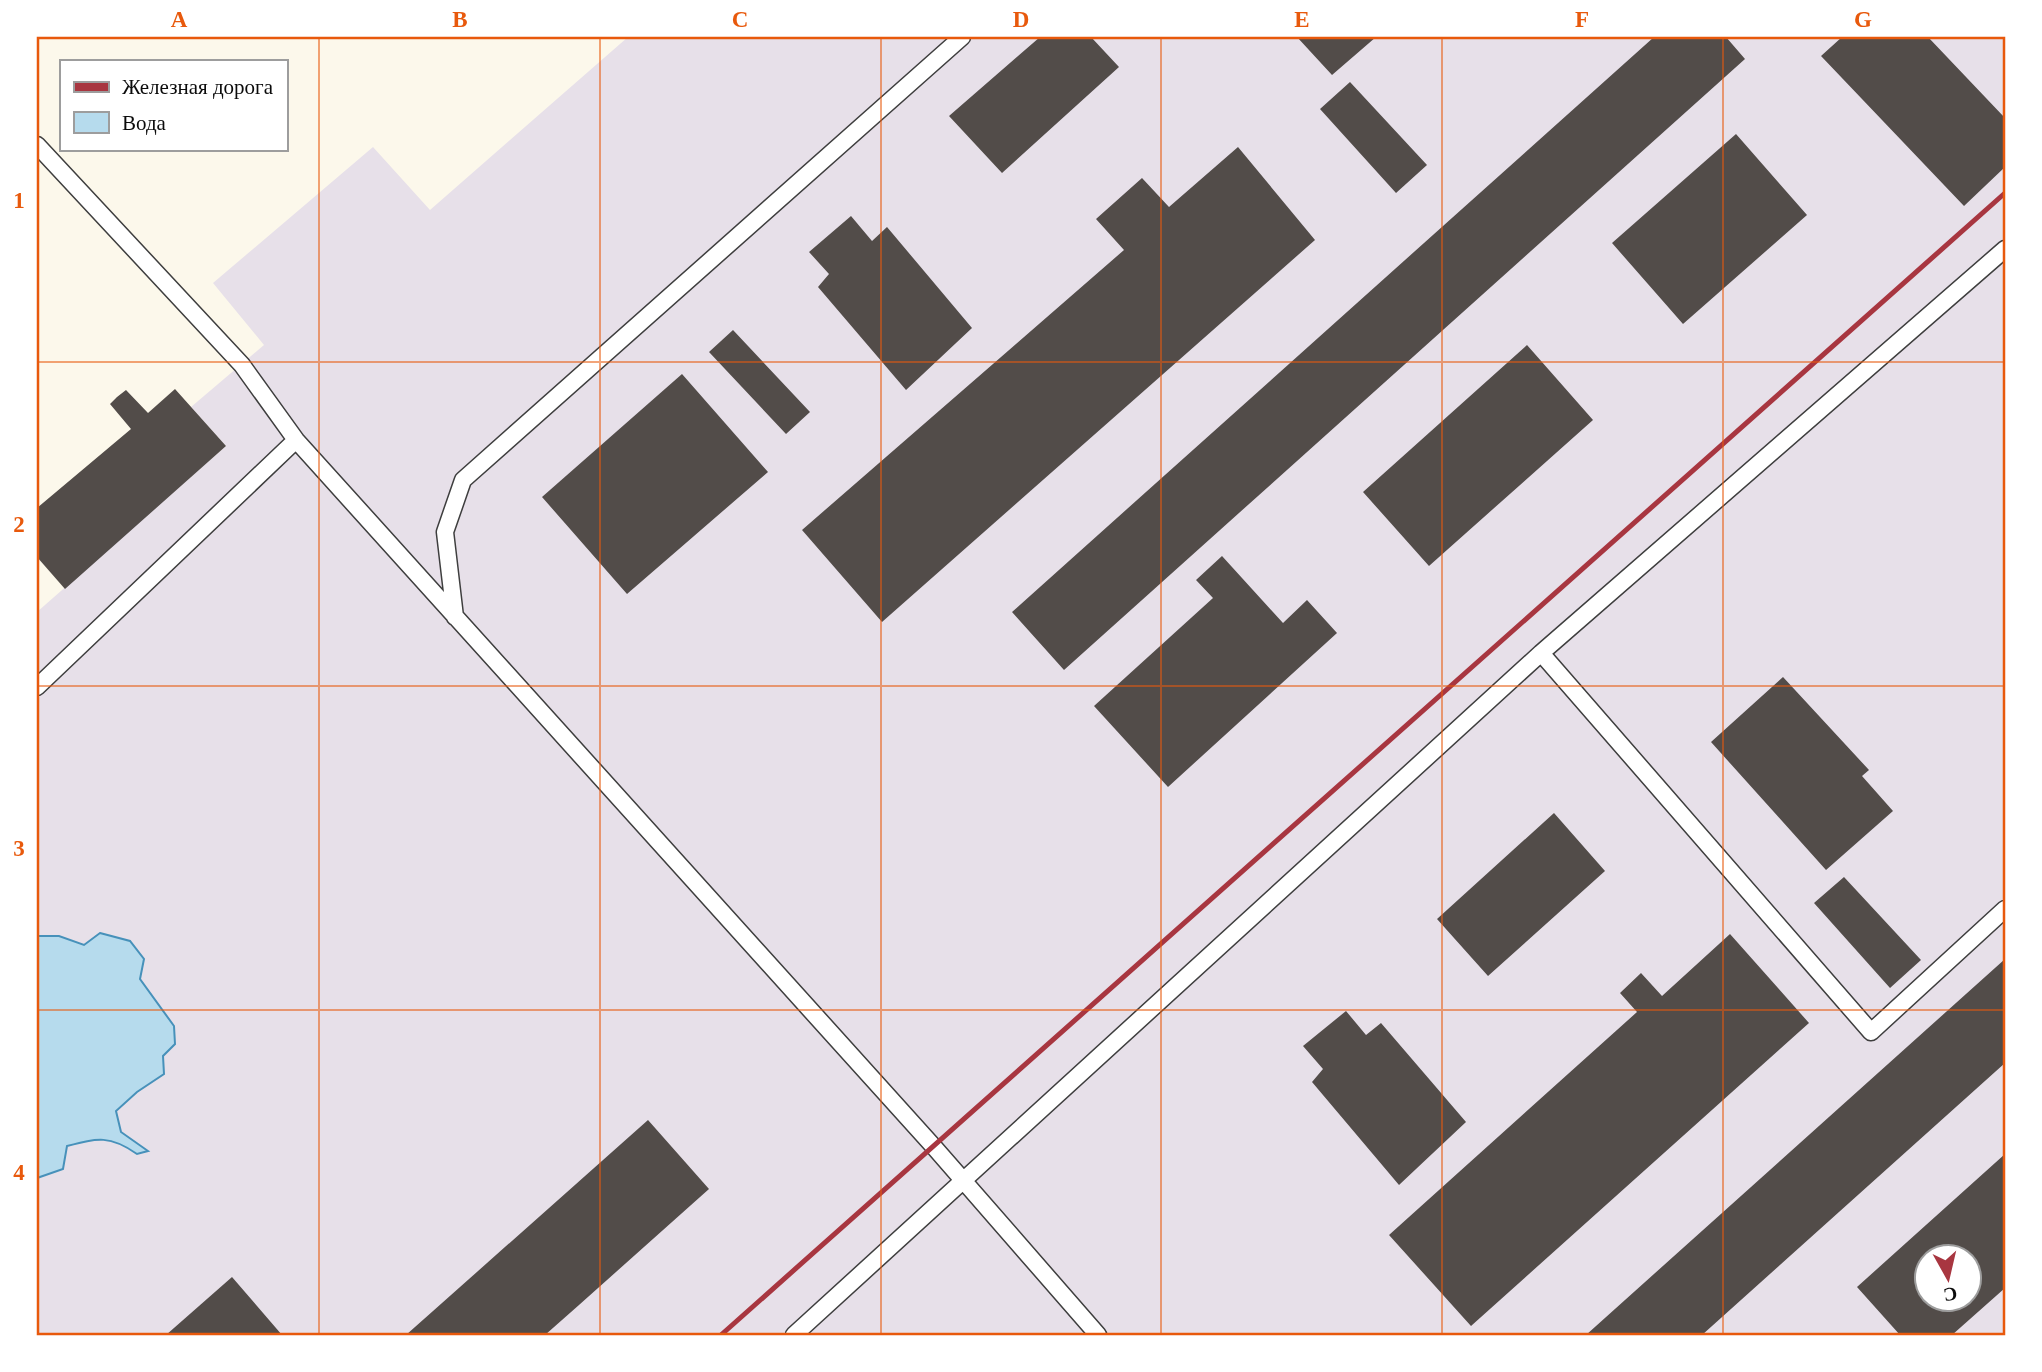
<svg xmlns="http://www.w3.org/2000/svg" width="2042" height="1372" font-family="'Times New Roman',serif">
  <style>
    .industrial { fill: #e7e0e9; fill-rule: evenodd }
    .water { fill: #b6dbed; stroke: #4791ba; stroke-width: 2 }
    .building { fill: #524c49; fill-rule: evenodd }
    .lines { fill: none; stroke-linecap: round; stroke-linejoin: round }
    .service-casing { stroke: #3e3e3e; stroke-width: 19 }
    .service { stroke: #fff; stroke-width: 16 }
    .rail { stroke: #a83640; stroke-width: 5 }
    .grid { fill: none; stroke: #e8590c; stroke-width: 2; stroke-opacity: 0.55 }
    .neatline { fill: none; stroke: #e8590c; stroke-width: 2.5 }
    .grid-label { font-size: 23px; text-anchor: middle; font-weight: bold; fill: #e8590c }
  </style>
  <rect width="100%" height="100%" fill="#fcf8eb"/>
  <path class="industrial" d="M 628,37 L 2005,37 L 2005,1335 L 37,1335 L 37,612 L 226,446 L 191,407 L 264,345 L 213,283 L 373,147 L 430,210 ZM 1926,1256 L 1968,1256 L 1968,1298 L 1926,1298 Z"/>
  <path class="water" d="M 100,933 L 130,941 L 144,959 L 140,979 L 174,1026 L 175,1044 L 163,1056 L 164,1074 L 137,1092 L 116,1111 L 121,1132 L 148,1151 L 137,1154 C 110,1135 98,1138 67,1146 L 63,1169 L 37,1178 L 37,936 L 59,936 L 84,945 Z"/>
  <path class="building" d="M 1040,37 L 1091,37 L 1119,67 L 1002,173 L 949,116 Z
    M 1297,37 L 1376,37 L 1332,75 Z
    M 1654,37 L 1726,37 L 1745,59 L 1064,670 L 1012,612 Z
    M 1842,37 L 1928,37 L 2005,118 L 2005,167 L 1964,206 L 1821,56 Z
    M 1350,82 L 1427,165 L 1396,193 L 1320,109 Z
    M 1736,134 L 1807,215 L 1683,324 L 1612,243 Z
    M 1238,147 L 1315,240 L 882,622 L 802,530 L 1124,250 L 1096,219 L 1142,178 L 1169,207 Z
    M 851,216 L 872,241 L 887,227 L 972,328 L 906,390 L 818,287 L 829,274 L 809,252 Z
    M 733,330 L 810,412 L 786,434 L 709,352 Z
    M 1527,345 L 1593,420 L 1429,566 L 1363,492 Z
    M 682,374 L 768,472 L 627,594 L 542,497 Z
    M 175,389 L 226,446 L 65,589 L 37,557 L 37,508 L 131,429 L 110,404 L 117,397 L 126,390 L 148,413 Z
    M 1222,556 L 1283,623 L 1307,600 L 1337,633 L 1168,787 L 1094,706 L 1213,598 L 1196,580 Z
    M 1783,677 L 1869,770 L 1862,776 L 1893,811 L 1826,870 L 1711,742 Z
    M 1554,813 L 1605,871 L 1488,976 L 1437,919 Z
    M 1844,877 L 1921,960 L 1890,988 L 1814,903 Z
    M 1730,934 L 1809,1023 L 1471,1326 L 1389,1235 L 1637,1012 L 1620,993 L 1641,973 L 1662,996 Z
    M 2005,959 L 2005,1063 L 1702,1335 L 1586,1335 Z
    M 1346,1011 L 1366,1035 L 1381,1023 L 1466,1122 L 1399,1185 L 1312,1082 L 1323,1069 L 1303,1046 Z
    M 648,1120 L 709,1189 L 579,1305 L 545,1335 L 406,1335 Z
    M 2005,1154 L 2005,1288 L 1952,1335 L 1900,1335 L 1857,1287 ZM 1926,1256 L 1968,1256 L 1968,1298 L 1926,1298 Z
    M 232,1277 L 282,1335 L 166,1335 Z"/>
  <g class="lines">
    <g class="service-casing">
      <path id="service" d="M 37,145 L 242,365 L 296,440 L 934,1147 L 1098,1335
        M 455,617 L 445,532 L 463,480 L 962,37
        M 1541,653 L 1871,1032 L 2005,909
        M 37,687 L 296,440
        M 794,1335 L 1541,653 L 2005,249"/>
    </g>
    <use href="#service" class="service"/>
    <path class="rail" d="M 721,1335 L 2005,193"/>
  </g>
  <path class="grid" d="M 319,37 L 319,1335M 600,37 L 600,1335M 881,37 L 881,1335M 1161,37 L 1161,1335M 1442,37 L 1442,1335M 1723,37 L 1723,1335M 37,362 L 2005,362M 37,686 L 2005,686M 37,1010 L 2005,1010"/>
  <rect width="2042" height="1372" fill="none" stroke="#ffffff" stroke-width="77"/>
  <rect x="60" y="60" width="228" height="91" fill="#ffffff" stroke="#9d9d9d" stroke-width="2"/>
  <rect x="74" y="82" width="35" height="10" fill="#a83640" stroke="#9d9d9d" stroke-width="2"/>
  <text x="122" y="94" font-size="21" fill="#0b0b0b">Железная дорога</text>
  <rect x="74" y="112" width="35" height="21" fill="#b6dbed" stroke="#9d9d9d" stroke-width="2"/>
  <text x="122" y="130" font-size="21" fill="#0b0b0b">Вода</text>
  <g transform="translate(1948 1278) rotate(172)"><circle r="33" fill="#ffffff" stroke="#9d9d9d" stroke-width="2"/>
  <path d="M0-5L12 26L0 18L-12 26Z" fill="#a83640"/>
  <text y="-10" font-size="19" font-weight="bold" text-anchor="middle" fill="#0b0b0b">С</text>
  </g>
  <rect x="38" y="38" width="1966" height="1296" class="neatline"/>
  <g class="grid-label">
    <text x="179" y="27">A</text>
    <text x="460" y="27">B</text>
    <text x="740" y="27">C</text>
    <text x="1021" y="27">D</text>
    <text x="1302" y="27">E</text>
    <text x="1582" y="27">F</text>
    <text x="1863" y="27">G</text>
    <text x="19" y="208">1</text>
    <text x="19" y="532">2</text>
    <text x="19" y="856">3</text>
    <text x="19" y="1180">4</text>
  </g>
</svg>
